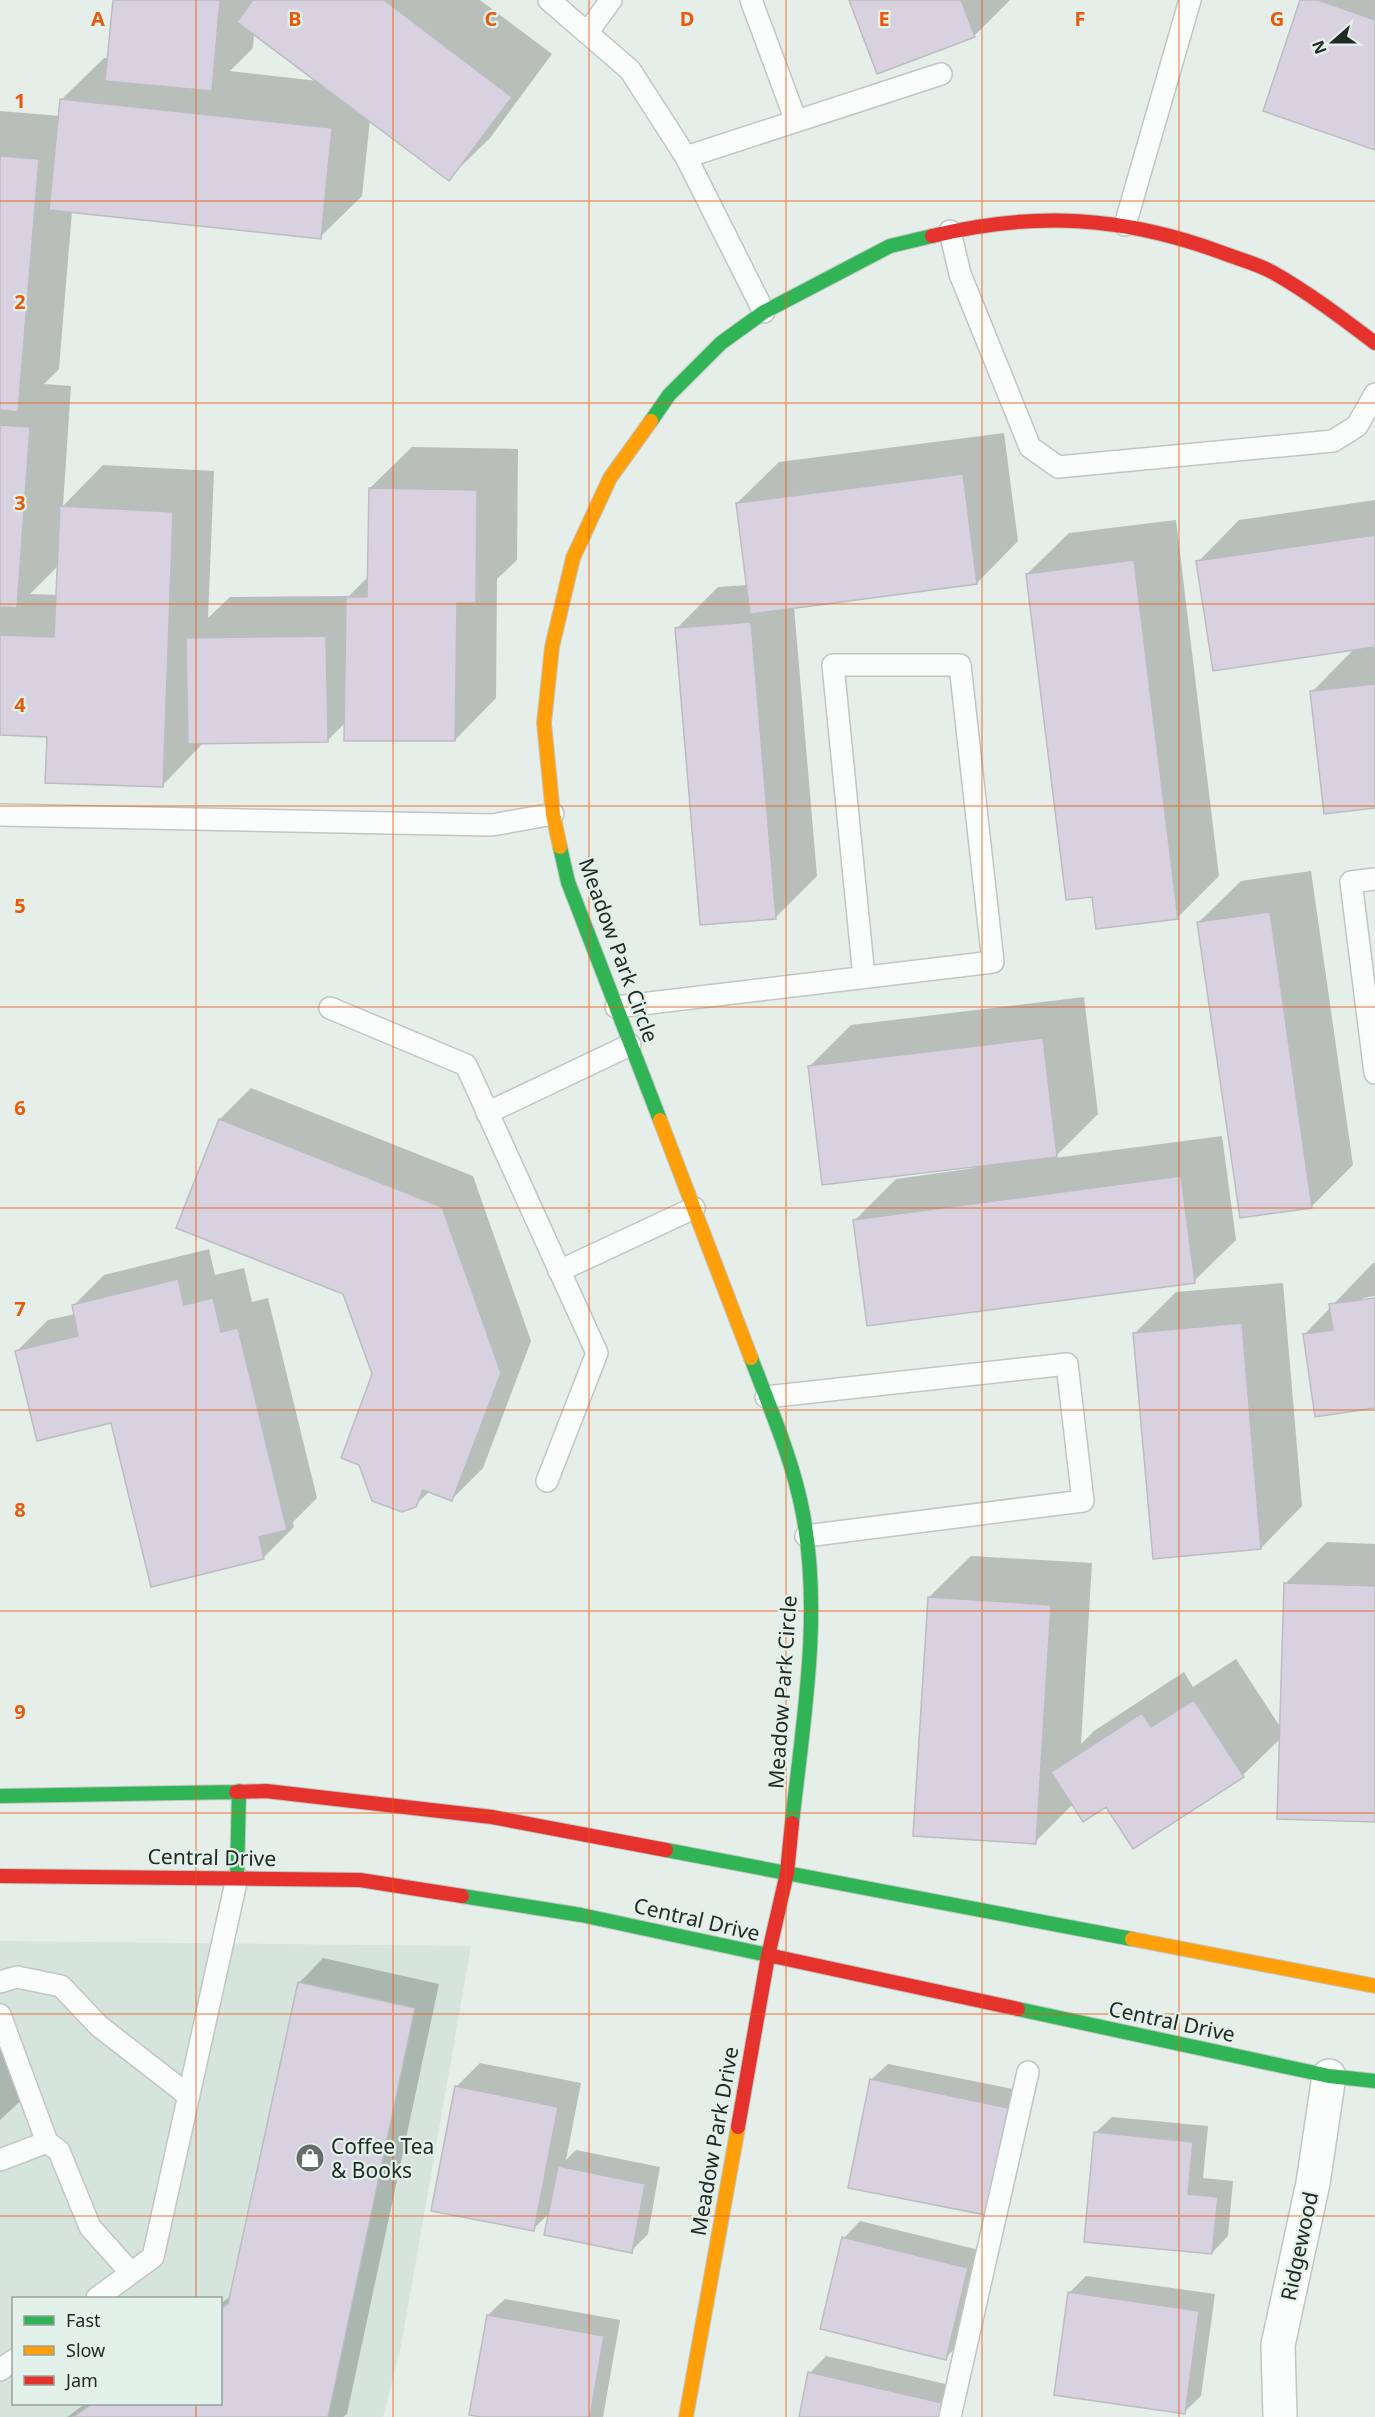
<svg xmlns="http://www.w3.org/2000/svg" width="1375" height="2417" font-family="'Noto Sans',sans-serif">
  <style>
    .built { fill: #d5e4dc; fill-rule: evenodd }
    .shadow { fill: #0003; fill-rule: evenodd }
    .building { fill: #d8d2e0; stroke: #bbbdbd; stroke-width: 1.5 }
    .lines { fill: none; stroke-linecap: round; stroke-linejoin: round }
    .lane-casing { stroke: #c0c6c2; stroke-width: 24 }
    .street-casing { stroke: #c0c6c2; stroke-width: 36 }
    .fast-casing { stroke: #c0c6c2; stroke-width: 16 }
    .slow-casing { stroke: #c0c6c2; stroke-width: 16 }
    .jam-casing { stroke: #c0c6c2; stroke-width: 16 }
    .lane { stroke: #fbfcfc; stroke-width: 21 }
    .street { stroke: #fbfcfc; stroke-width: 33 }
    .fast { stroke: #30b455; stroke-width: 14 }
    .slow { stroke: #ff9f0a; stroke-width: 14 }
    .jam { stroke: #e5322d; stroke-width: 14 }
    .grid { fill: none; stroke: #e8590c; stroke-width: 1.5; stroke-opacity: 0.55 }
    .labels { text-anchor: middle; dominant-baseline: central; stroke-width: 4.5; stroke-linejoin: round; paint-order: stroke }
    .street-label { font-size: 21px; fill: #232926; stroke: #e2f1e9 }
    .poi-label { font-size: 21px; fill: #232926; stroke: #e2f1e9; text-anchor: start }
    .grid-label { font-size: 20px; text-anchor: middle; font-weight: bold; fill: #e8590c; stroke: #e2f1e9; stroke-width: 4.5; stroke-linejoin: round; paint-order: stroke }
  </style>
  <rect width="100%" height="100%" fill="#e6eee9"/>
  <path class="built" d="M 0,1941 L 471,1946 L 401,2346 L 383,2417 L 0,2417 ZM 14,2298 L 220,2298 L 220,2404 L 14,2404 Z"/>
  <path class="shadow" d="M 115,0 L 480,0 L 552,54 L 490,138 L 448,179 L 370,120 L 362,196 L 320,237 L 72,211 L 59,369 L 44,384 L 71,386 L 63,506 L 103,465 L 214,471 L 208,618 L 230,597 L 349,596 L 369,576 L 370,488 L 412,447 L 518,449 L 517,560 L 497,579 L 496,698 L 455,740 L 346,722 L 327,741 L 204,742 L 162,786 L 48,736 L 0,734 L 0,111 L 60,116 L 62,99 L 104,58 L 109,58 ZM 254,33 L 318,81 L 230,71 L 253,48 ZM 59,565 L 58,595 L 30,594 Z
    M 850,0 L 1010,0 L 974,36 Z
    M 1302,0 L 1375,0 L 1375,149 Z
    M 1004,433 L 1018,541 L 977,583 L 794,607 L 817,876 L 775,918 L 676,629 L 718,587 L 748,585 L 737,503 L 779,462 Z
    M 1375,500 L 1375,807 L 1312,692 L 1355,648 L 1198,562 L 1239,520 Z
    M 1176,520 L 1219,876 L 1177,918 L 1093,896 L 1027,574 L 1069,533 Z
    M 1311,871 L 1353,1165 L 1311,1207 L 1199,922 L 1241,881 Z
    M 1084,997 L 1098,1114 L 1054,1158 L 1222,1136 L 1236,1240 L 1194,1281 L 854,1221 L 896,1179 L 975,1168 L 974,1166 L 809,1067 L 851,1025 Z
    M 251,1088 L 473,1176 L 531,1341 L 483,1468 L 452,1499 L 430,1491 L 415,1505 L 374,1374 L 344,1293 L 178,1227 L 220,1119 Z
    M 209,1249 L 215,1275 L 244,1268 L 252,1302 L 268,1298 L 317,1498 L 293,1522 L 294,1527 L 263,1558 L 112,1421 L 17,1351 L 48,1320 L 75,1314 L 73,1306 L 104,1275 Z
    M 1373,1263 L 1375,1263 L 1375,1296 L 1363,1298 L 1359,1302 L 1375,1299 L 1375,1407 L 1304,1335 Z
    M 1283,1283 L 1302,1506 L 1261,1548 L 1135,1333 L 1176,1292 Z
    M 1327,1542 L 1375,1544 L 1375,1821 L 1281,1738 L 1243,1775 L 1134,1847 L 1107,1805 L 1073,1804 L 1035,1842 L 929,1597 L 971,1556 L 1092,1563 L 1081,1744 L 1094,1731 L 1184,1672 L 1193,1687 L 1236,1659 L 1281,1728 L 1285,1584 Z
    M 323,1958 L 439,1984 L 347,2414 L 343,2417 L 67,2417 L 85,2404 L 220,2404 L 220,2304 L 231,2296 L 299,1983 Z
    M 0,2026 L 28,2094 L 0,2120 Z
    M 480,2063 L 581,2083 L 566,2160 L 576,2150 L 660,2167 L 648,2234 L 631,2251 L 551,2212 L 533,2229 L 456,2087 Z
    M 888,2064 L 1023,2091 L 1002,2197 L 871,2080 Z
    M 1112,2117 L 1208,2126 L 1203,2178 L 1233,2181 L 1228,2236 L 1212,2253 L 1095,2133 Z
    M 860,2221 L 983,2251 L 962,2342 L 945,2358 L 844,2238 Z
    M 1086,2276 L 1215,2294 L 1201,2396 L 1184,2412 L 1069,2293 Z
    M 505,2299 L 620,2320 L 603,2417 L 489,2417 L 488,2315 Z
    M 826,2356 L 958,2387 L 951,2417 L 800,2417 L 810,2373 Z"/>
  <path class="building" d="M 113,0 L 220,0 L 212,91 L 105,81 Z
    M 253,0 L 384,0 L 512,97 L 449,181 L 237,22 Z
    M 849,0 L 961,0 L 975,37 L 877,74 Z
    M 1300,0 L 1318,0 L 1375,20 L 1375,150 L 1263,111 Z
    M 60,99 L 332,128 L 321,239 L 49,210 Z
    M 0,156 L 39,159 L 18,412 L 0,410 Z
    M 0,425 L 30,427 L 17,608 L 0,607 Z
    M 963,474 L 977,584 L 750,614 L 736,503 Z
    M 369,488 L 477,490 L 476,603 L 457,603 L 455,741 L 344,741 L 346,597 L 367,597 Z
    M 60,506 L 173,512 L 163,787 L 45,783 L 47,737 L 0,735 L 0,635 L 54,637 Z
    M 1375,535 L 1375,647 L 1213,671 L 1196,561 Z
    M 1134,560 L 1178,919 L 1096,929 L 1092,897 L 1066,900 L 1026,574 Z
    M 751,622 L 776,919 L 700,925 L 675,628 Z
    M 326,636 L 328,742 L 188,744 L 186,638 Z
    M 1375,684 L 1375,808 L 1324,814 L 1310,691 Z
    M 1270,912 L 1312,1208 L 1240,1218 L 1197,922 Z
    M 1043,1038 L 1057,1157 L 822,1185 L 808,1066 Z
    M 219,1119 L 442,1207 L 501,1373 L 452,1501 L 423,1490 L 416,1507 L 402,1512 L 372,1501 L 359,1465 L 341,1458 L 372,1374 L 343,1294 L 176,1228 Z
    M 1181,1176 L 1195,1283 L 867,1326 L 853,1220 Z
    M 178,1279 L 184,1305 L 213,1298 L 221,1332 L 238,1328 L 287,1530 L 259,1537 L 264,1559 L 151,1587 L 111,1423 L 37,1441 L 15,1351 L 78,1336 L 72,1305 Z
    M 1375,1298 L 1375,1408 L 1315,1417 L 1303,1334 L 1333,1330 L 1329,1304 Z
    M 1242,1323 L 1261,1549 L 1153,1559 L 1133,1333 Z
    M 1284,1583 L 1375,1586 L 1375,1822 L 1277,1819 Z
    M 928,1597 L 1051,1605 L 1036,1844 L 913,1836 Z
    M 1194,1700 L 1244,1777 L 1133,1849 L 1106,1807 L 1083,1822 L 1051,1772 L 1142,1713 L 1151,1727 Z
    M 298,1982 L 415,2008 L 328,2417 L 73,2417 L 92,2404 L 220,2404 L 220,2309 L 228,2304 Z
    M 870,2079 L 1008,2108 L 986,2215 L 848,2188 Z
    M 455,2086 L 558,2107 L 534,2231 L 431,2211 Z
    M 1094,2132 L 1193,2142 L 1188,2194 L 1218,2197 L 1212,2254 L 1084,2242 Z
    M 558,2166 L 645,2184 L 632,2253 L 544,2235 Z
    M 842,2237 L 968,2268 L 946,2360 L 820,2329 Z
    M 1068,2292 L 1199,2311 L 1185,2414 L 1054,2395 Z
    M 487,2315 L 604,2336 L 590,2417 L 481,2417 L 469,2415 Z
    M 808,2372 L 942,2403 L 939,2417 L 799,2417 Z"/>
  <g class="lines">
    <g class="lane-casing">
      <path id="lane" d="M 549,0 L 630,70 L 686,157 L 764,312
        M 751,0 L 796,121
        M 587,33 L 611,0
        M 686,157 L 941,74
        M 1125,225 L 1190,0
        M 950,231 L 960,274 L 1030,447 L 1058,467 L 1333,441 L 1357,426 L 1375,394
        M 0,815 L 492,825 L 553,814
        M 1375,879 L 1351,882 L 1375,1073
        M 616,1007 L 993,962 L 960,665 L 833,665 L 864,977
        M 330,1008 L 466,1065 L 597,1353 L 547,1481
        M 487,1113 L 630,1045
        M 559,1271 L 694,1208
        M 766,1397 L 1067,1364 L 1083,1501 L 806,1536
        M 0,1982 L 17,1977 L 61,1986 L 99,2026 L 189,2096
        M 0,2015 L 47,2142
        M 0,2160 L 47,2142 L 59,2151 L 90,2227 L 131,2273
        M 97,2298 L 153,2257 L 237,1878
        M 0,2370 L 14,2360
        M 950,2417 L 1028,2072"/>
    </g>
    <g class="street-casing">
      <path id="street" d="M 1280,2417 L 1278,2345 L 1313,2183 L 1329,2076"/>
    </g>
    <g class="fast-casing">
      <path id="fast" d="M 651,421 L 669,395 L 721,343 L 764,312 L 890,246 L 932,236
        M 560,847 L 568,882 L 660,1120
        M 751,1358 C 770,1408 793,1460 803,1514 C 822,1616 803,1721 792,1823
        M 0,1796 L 236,1792
        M 666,1850 L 1132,1939
        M 237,1878 L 239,1791
        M 462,1896 L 581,1915 L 777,1957
        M 1018,2009 L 1329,2076 L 1375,2081"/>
    </g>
    <g class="slow-casing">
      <path id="slow" d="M 560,847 L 553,814 L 544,723 L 552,647 L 573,558 L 610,478 L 651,421
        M 660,1120 L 751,1358
        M 1132,1939 L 1375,1986
        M 686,2417 L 738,2127"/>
    </g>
    <g class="jam-casing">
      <path id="jam" d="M 932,236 C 1034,211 1124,216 1223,253 C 1239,259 1258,264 1274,273 C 1309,293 1342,318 1375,343
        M 236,1792 L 266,1791 L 492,1817 L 666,1850
        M 0,1876 L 360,1880 L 462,1896
        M 777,1957 L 1018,2009
        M 738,2127 L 768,1956 L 787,1873 L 792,1823"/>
    </g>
    <use href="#lane" class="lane"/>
    <use href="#street" class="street"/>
    <use href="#fast" class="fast"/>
    <use href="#slow" class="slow"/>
    <use href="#jam" class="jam"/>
  </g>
  <path class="grid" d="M 196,0 L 196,2298M 393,0 L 393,2417M 589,0 L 589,2417M 786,0 L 786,2417M 982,0 L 982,2417M 1179,0 L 1179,2417M 0,201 L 1375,201M 0,403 L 1375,403M 0,604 L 1375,604M 0,806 L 1375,806M 0,1007 L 1375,1007M 0,1208 L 1375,1208M 0,1410 L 1375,1410M 0,1611 L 1375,1611M 0,1813 L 1375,1813M 0,2014 L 1375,2014M 0,2216 L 1375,2216M 196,2404 L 196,2417"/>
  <defs>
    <g id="shop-disc" transform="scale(1.5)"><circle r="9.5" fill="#676e6a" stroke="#e2f1e9"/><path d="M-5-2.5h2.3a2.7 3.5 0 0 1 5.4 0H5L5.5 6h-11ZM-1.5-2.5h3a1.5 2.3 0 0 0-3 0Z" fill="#fff"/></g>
  </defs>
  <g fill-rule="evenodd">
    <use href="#shop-disc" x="310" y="2158"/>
  </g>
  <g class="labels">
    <g class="street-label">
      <text transform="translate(619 950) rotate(70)">Meadow Park Circle</text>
      <text transform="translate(782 1692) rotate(-86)">Meadow Park Circle</text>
      <text transform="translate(212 1857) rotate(1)">Central Drive</text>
      <text transform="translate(697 1919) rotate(13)">Central Drive</text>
      <text transform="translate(1172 2021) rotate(12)">Central Drive</text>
      <text transform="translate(714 2141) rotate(-80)">Meadow Park Drive</text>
      <text transform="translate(1299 2246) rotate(-78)">Ridgewood</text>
    </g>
    <g class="poi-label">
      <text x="331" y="2146">Coffee Tea<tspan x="331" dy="24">&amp; Books</tspan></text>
    </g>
  </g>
  <g class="grid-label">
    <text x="98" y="26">A</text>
    <text x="295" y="26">B</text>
    <text x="491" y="26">C</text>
    <text x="687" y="26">D</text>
    <text x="884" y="26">E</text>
    <text x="1080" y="26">F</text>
    <text x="1277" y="26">G</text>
    <text x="20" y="108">1</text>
    <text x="20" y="309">2</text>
    <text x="20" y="510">3</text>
    <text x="20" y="712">4</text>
    <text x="20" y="913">5</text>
    <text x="20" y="1115">6</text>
    <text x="20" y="1316">7</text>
    <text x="20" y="1517">8</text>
    <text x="20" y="1719">9</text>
  </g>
  <rect x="12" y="2297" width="210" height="108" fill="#e2f1e9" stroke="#96a19b" stroke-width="1.5"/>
  <rect x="24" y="2316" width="30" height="9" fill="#30b455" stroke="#96a19b" stroke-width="1.5"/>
  <text x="66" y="2327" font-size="18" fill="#232926">Fast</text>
  <rect x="24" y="2346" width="30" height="9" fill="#ff9f0a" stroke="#96a19b" stroke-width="1.5"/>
  <text x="66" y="2357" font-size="18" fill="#232926">Slow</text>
  <rect x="24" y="2376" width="30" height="9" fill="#e5322d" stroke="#96a19b" stroke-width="1.5"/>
  <text x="66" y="2387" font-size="18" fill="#232926">Jam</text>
  <g transform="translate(1333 42) rotate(249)" stroke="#e2f1e9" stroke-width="4.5" paint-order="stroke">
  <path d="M0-4.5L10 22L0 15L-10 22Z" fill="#232926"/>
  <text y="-9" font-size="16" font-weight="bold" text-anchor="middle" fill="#232926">N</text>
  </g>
</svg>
